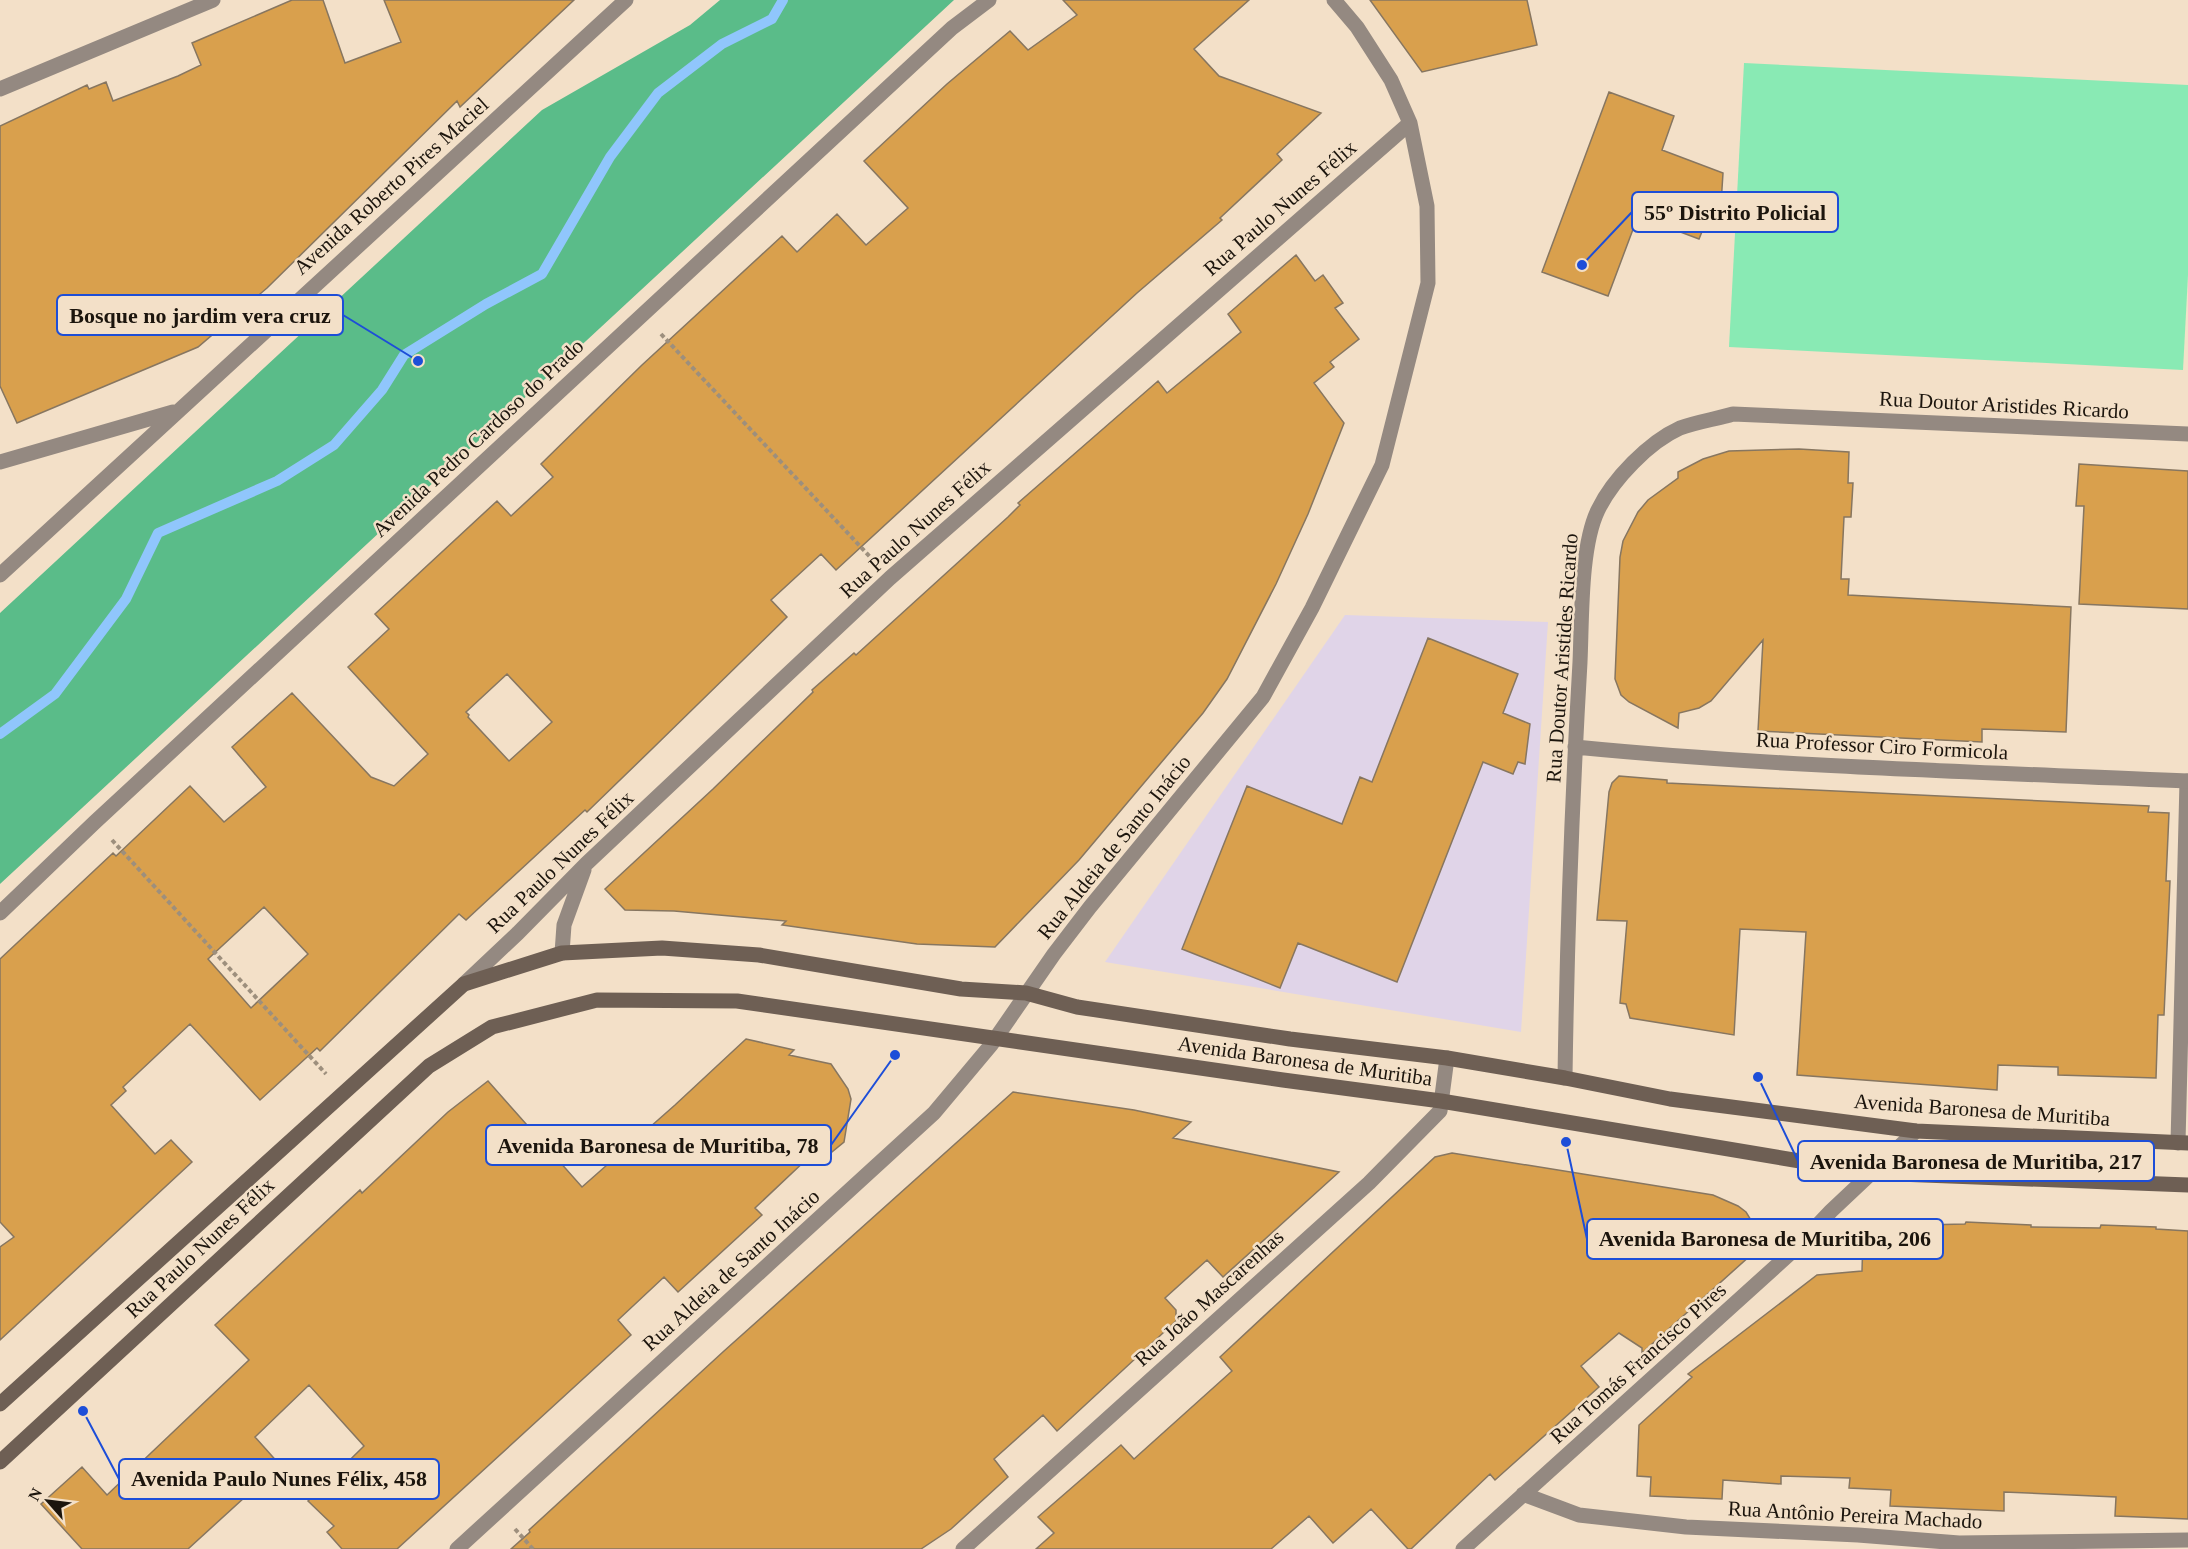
<svg xmlns="http://www.w3.org/2000/svg" width="2188" height="1549" font-family="'Times New Roman',serif">
  <style>
    .education { fill: #e0d4e8 }
    .green { fill: #89eab4 }
    .forest { fill: #5abc89 }
    .lines { fill: none; stroke-linecap: round; stroke-linejoin: round }
    .stream { stroke: #90c6fc; stroke-width: 10 }
    .building { fill: #d9a04d; stroke: #877660; stroke-width: 1.5; fill-rule: evenodd }
    .path { stroke: #9d8f7d; stroke-width: 4; stroke-dasharray: 4.5 3; stroke-linecap: butt }
    .service { stroke: #948981; stroke-width: 15 }
    .minor { stroke: #948981; stroke-width: 15 }
    .secondary { stroke: #6e5f54; stroke-width: 15 }
    .labels { text-anchor: middle; dominant-baseline: central; stroke-width: 5; stroke-linejoin: round; paint-order: stroke }
    .street-label { font-size: 21px; fill: #1c150d; stroke: #f3e0c8 }
    .leader { fill: none; stroke: #1d4ed8; stroke-width: 2 }
    .callout-dot { fill: #1d4ed8; stroke: #f3e0c8; stroke-width: 2 }
    .callout { fill: #f3e0c8; stroke: #1d4ed8; stroke-width: 2 }
    .callout-label { font-size: 22px; text-anchor: middle; font-weight: bold; fill: #1c150d }
  </style>
  <rect width="100%" height="100%" fill="#f3e0c8"/>
  <path class="education" d="M 1345,615 L 1548,622 L 1521,1032 L 1105,962 Z"/>
  <path class="green" d="M 1744,63 L 2188,85 L 2188,275 L 2183,370 L 1729,347 Z"/>
  <path class="forest" d="M 720,0 L 954,0 L 0,884 L 0,613 L 542,110 L 690,25 Z"/>
  <g class="lines">
    <path class="stream" d="M 0,734 L 55,694 L 126,599 L 158,533 L 277,481 L 334,445 L 382,390 L 404,355 L 486,304 L 542,274 L 610,157 L 658,93 L 722,44 L 772,19 L 783,0"/>
  </g>
  <path class="building" d="M 292,0 L 323,0 L 345,63 L 401,42 L 384,0 L 574,0 L 460,107 L 457,101 L 267,288 L 198,347 L 17,423 L 0,386 L 0,126 L 87,85 L 89,89 L 106,82 L 113,101 L 178,76 L 201,65 L 192,43 Z
    M 1063,0 L 1249,0 L 1194,49 L 1219,76 L 1321,113 L 1277,154 L 1282,160 L 1220,218 L 1222,220 L 1137,293 L 836,570 L 821,554 L 771,600 L 787,617 L 653,748 L 587,812 L 585,810 L 466,920 L 459,914 L 320,1051 L 317,1048 L 260,1100 L 190,1024 L 123,1087 L 126,1091 L 111,1105 L 155,1154 L 171,1140 L 192,1162 L 0,1340 L 0,1247 L 14,1237 L 0,1222 L 0,959 L 113,853 L 116,856 L 190,786 L 224,822 L 266,787 L 232,747 L 292,693 L 371,777 L 394,786 L 428,754 L 348,667 L 389,629 L 375,614 L 497,501 L 511,516 L 553,477 L 541,464 L 642,365 L 782,236 L 797,252 L 837,214 L 866,245 L 908,208 L 864,161 L 947,84 L 1010,31 L 1028,50 L 1077,15 ZM 507,674 L 552,722 L 509,761 L 468,717 L 469,715 L 466,712 ZM 264,907 L 308,954 L 251,1008 L 208,959 Z
    M 1370,0 L 1527,0 L 1537,45 L 1422,72 Z
    M 1609,92 L 1674,116 L 1662,150 L 1723,173 L 1721,204 L 1714,202 L 1699,239 L 1638,216 L 1608,296 L 1542,272 Z
    M 1296,255 L 1315,281 L 1323,275 L 1343,303 L 1335,308 L 1359,339 L 1330,362 L 1334,367 L 1314,383 L 1344,423 L 1308,514 L 1276,584 L 1227,679 L 1203,713 L 1079,860 L 995,947 L 917,944 L 782,925 L 786,921 L 674,911 L 625,910 L 605,889 L 713,789 L 813,692 L 812,690 L 854,653 L 856,655 L 1008,517 L 1020,505 L 1018,503 L 1158,381 L 1167,393 L 1241,332 L 1228,314 Z
    M 1799,449 L 1849,452 L 1848,483 L 1853,483 L 1851,517 L 1844,517 L 1841,579 L 1849,579 L 1848,595 L 2071,607 L 2066,732 L 1982,729 L 1982,742 L 1758,731 L 1763,640 L 1711,701 L 1699,708 L 1679,713 L 1678,728 L 1629,702 L 1621,695 L 1615,679 L 1620,557 L 1623,541 L 1638,512 L 1648,500 L 1678,478 L 1678,472 L 1703,459 L 1729,451 Z
    M 2079,464 L 2188,471 L 2188,609 L 2079,604 L 2084,506 L 2076,506 Z
    M 1428,638 L 1518,674 L 1503,713 L 1530,724 L 1525,764 L 1518,762 L 1513,774 L 1483,762 L 1397,982 L 1298,943 L 1280,988 L 1182,949 L 1247,786 L 1342,824 L 1360,777 L 1372,782 Z
    M 1619,776 L 1667,780 L 1667,783 L 2149,806 L 2148,812 L 2169,813 L 2166,881 L 2170,881 L 2164,1015 L 2158,1015 L 2156,1078 L 2058,1075 L 2058,1067 L 1998,1065 L 1997,1090 L 1797,1075 L 1806,932 L 1740,929 L 1734,1035 L 1630,1018 L 1626,1004 L 1620,1003 L 1627,921 L 1597,920 L 1609,792 L 1612,783 Z
    M 746,1039 L 794,1050 L 789,1055 L 831,1064 L 848,1089 L 851,1099 L 844,1142 L 816,1165 L 809,1157 L 755,1208 L 762,1215 L 678,1292 L 664,1277 L 618,1320 L 631,1335 L 397,1549 L 342,1549 L 327,1532 L 334,1526 L 308,1501 L 364,1446 L 309,1385 L 255,1437 L 280,1465 L 188,1549 L 82,1549 L 41,1504 L 82,1467 L 107,1495 L 152,1452 L 249,1360 L 215,1325 L 360,1190 L 362,1193 L 448,1112 L 488,1081 L 582,1187 L 675,1105 Z
    M 1013,1092 L 1134,1110 L 1191,1122 L 1173,1138 L 1339,1172 L 1223,1277 L 1207,1260 L 1165,1298 L 1176,1310 L 1176,1321 L 1057,1431 L 1043,1415 L 994,1459 L 1008,1477 L 951,1529 L 921,1549 L 511,1549 L 530,1532 L 529,1530 L 724,1351 Z
    M 1452,1153 L 1713,1195 L 1738,1206 L 1746,1212 L 1751,1220 L 1755,1228 L 1755,1237 L 1752,1254 L 1642,1353 L 1642,1348 L 1619,1333 L 1581,1366 L 1599,1387 L 1495,1480 L 1490,1474 L 1411,1549 L 1408,1549 L 1371,1509 L 1333,1543 L 1309,1516 L 1271,1549 L 1036,1549 L 1054,1533 L 1038,1517 L 1121,1445 L 1134,1459 L 1232,1371 L 1220,1357 L 1435,1157 Z
    M 1966,1222 L 2031,1225 L 2031,1227 L 2100,1228 L 2101,1225 L 2156,1227 L 2156,1229 L 2188,1231 L 2188,1519 L 2115,1516 L 2116,1497 L 2004,1492 L 2004,1511 L 1890,1506 L 1891,1490 L 1849,1488 L 1850,1478 L 1781,1476 L 1781,1484 L 1723,1480 L 1722,1499 L 1650,1496 L 1651,1477 L 1637,1476 L 1639,1425 L 1692,1377 L 1688,1374 L 1817,1275 L 1862,1271 L 1863,1237 L 1878,1226 L 1965,1224 Z"/>
  <g class="lines">
    <path class="path" d="M 661,334 L 873,560
      M 112,840 L 326,1074
      M 515,1529 L 533,1549"/>
    <path class="service" d="M 2178,1143 L 2187,781"/>
    <path class="minor" d="M 0,89 L 213,0
      M 0,462 L 173,412
      M 0,575 L 626,0
      M 1575,747 C 1779,767 1984,772 2188,781
      M 0,913 L 95,822 L 952,28 L 989,0
      M 562,953 L 564,925 L 584,870
      M 464,984 L 518,933 L 586,864 L 890,578 L 1410,123
      M 1565,1078 C 1567,939 1572,800 1580,662 C 1582,620 1580,547 1598,510 C 1613,479 1649,442 1680,428 C 1696,422 1716,419 1733,414 L 2188,434
      M 1523,1494 L 1579,1515 L 1686,1527 L 1858,1535 L 1959,1543 L 2188,1540
      M 457,1549 L 934,1113 L 991,1045 L 1054,954 L 1090,907 L 1263,697 L 1312,608 L 1382,465 L 1428,283 L 1427,206 L 1410,123 L 1391,80 L 1357,27 L 1334,0
      M 963,1549 L 1369,1183 L 1440,1111 L 1447,1058
      M 1463,1549 L 1795,1249 L 1831,1211 L 1916,1131"/>
    <path class="secondary" d="M 0,1404 L 464,984 L 562,953 L 662,948 L 759,955 L 961,989 L 1026,993 L 1077,1007 L 1290,1039 L 1447,1058 L 1565,1078 L 1670,1099 L 1916,1131 L 2188,1143
      M 0,1462 L 429,1066 L 492,1027 L 597,1000 L 737,1001 L 1283,1080 L 1441,1101 L 1872,1173 L 2188,1185"/>
  </g>
  <g class="labels">
    <g class="street-label">
      <text transform="translate(391 186) rotate(-42)">Avenida Roberto Pires Maciel</text>
      <text transform="translate(1280 208) rotate(-41)">Rua Paulo Nunes Félix</text>
      <text transform="translate(2004 405) rotate(3)">Rua Doutor Aristides Ricardo</text>
      <text transform="translate(478 438) rotate(-43)">Avenida Pedro Cardoso do Prado</text>
      <text transform="translate(915 529) rotate(-42)">Rua Paulo Nunes Félix</text>
      <text transform="translate(1562 658) rotate(-86)">Rua Doutor Aristides Ricardo</text>
      <text transform="translate(1882 746) rotate(3)">Rua Professor Ciro Formicola</text>
      <text transform="translate(1114 847) rotate(-51)">Rua Aldeia de Santo Inácio</text>
      <text transform="translate(560 862) rotate(-44)">Rua Paulo Nunes Félix</text>
      <text transform="translate(1305 1061) rotate(8)">Avenida Baronesa de Muritiba</text>
      <text transform="translate(1982 1110) rotate(4)">Avenida Baronesa de Muritiba</text>
      <text transform="translate(200 1248) rotate(-43)">Rua Paulo Nunes Félix</text>
      <text transform="translate(731 1270) rotate(-42)">Rua Aldeia de Santo Inácio</text>
      <text transform="translate(1209 1298) rotate(-42)">Rua João Mascarenhas</text>
      <text transform="translate(1638 1363) rotate(-42)">Rua Tomás Francisco Pires</text>
      <text transform="translate(1855 1515) rotate(3)">Rua Antônio Pereira Machado</text>
    </g>
  </g>
  <path class="leader" d="M1582 265L1632 212M418 361L343 315M895 1055L831 1145M1758 1077L1798 1161M1566 1142L1587 1239M83 1411L119 1479"/>
  <g class="callout-dot">
    <circle cx="1582" cy="265" r="6"/>
    <circle cx="418" cy="361" r="6"/>
    <circle cx="895" cy="1055" r="6"/>
    <circle cx="1758" cy="1077" r="6"/>
    <circle cx="1566" cy="1142" r="6"/>
    <circle cx="83" cy="1411" r="6"/>
  </g>
  <g class="callout">
    <rect x="1632" y="192" width="206" height="40" rx="6"/>
    <rect x="57" y="295" width="286" height="40" rx="6"/>
    <rect x="486" y="1125" width="345" height="40" rx="6"/>
    <rect x="1798" y="1141" width="356" height="40" rx="6"/>
    <rect x="1587" y="1219" width="356" height="40" rx="6"/>
    <rect x="119" y="1459" width="320" height="40" rx="6"/>
  </g>
  <g class="callout-label">
    <text x="1735" y="220">55º Distrito Policial</text>
    <text x="200" y="323">Bosque no jardim vera cruz</text>
    <text x="658" y="1153">Avenida Baronesa de Muritiba, 78</text>
    <text x="1976" y="1169">Avenida Baronesa de Muritiba, 217</text>
    <text x="1765" y="1246">Avenida Baronesa de Muritiba, 206</text>
    <text x="279" y="1486">Avenida Paulo Nunes Félix, 458</text>
  </g>
  <g transform="translate(48 1501) rotate(298)" stroke="#f3e0c8" stroke-width="4.5" paint-order="stroke">
  <path d="M0-4.5L10 22L0 15L-10 22Z" fill="#1c150d"/>
  <text y="-9" font-size="16" font-weight="bold" text-anchor="middle" fill="#1c150d">N</text>
  </g>
</svg>
